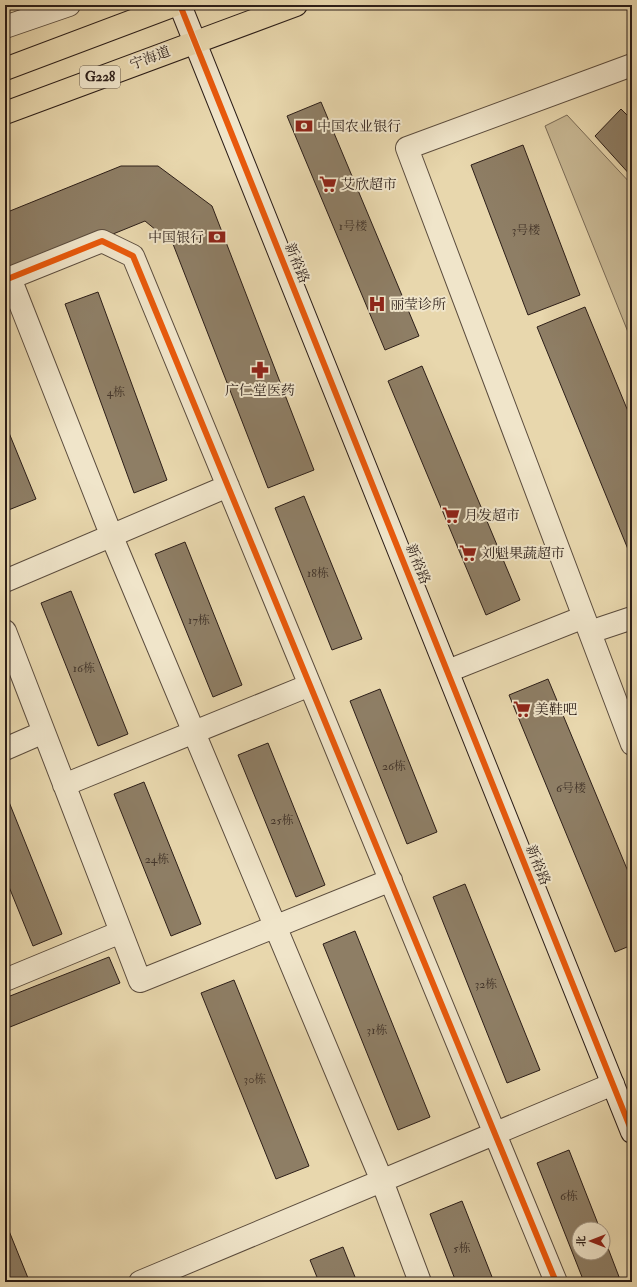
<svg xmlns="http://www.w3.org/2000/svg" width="637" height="1287" font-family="'IM FELL Double Pica','Noto Serif SC',serif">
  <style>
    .green { fill: #c8b894; stroke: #7a6b56 }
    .building { fill: #8e7e65; stroke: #2c1e18 }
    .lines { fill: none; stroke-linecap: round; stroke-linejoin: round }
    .street-casing { stroke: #5b4c3d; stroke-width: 24 }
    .secondary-casing { stroke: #2c1e18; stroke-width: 24 }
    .primary-casing { stroke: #2c1e18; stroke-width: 24 }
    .street { stroke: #f0e5ca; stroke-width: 22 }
    .secondary { stroke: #f0e5ca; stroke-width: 22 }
    .primary { stroke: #e8d7ad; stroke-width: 22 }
    .cycleway-casing { stroke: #f0e5ca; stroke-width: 8 }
    .cycleway { stroke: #e8590c; stroke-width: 6 }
    .labels { text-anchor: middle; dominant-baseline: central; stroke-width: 4; stroke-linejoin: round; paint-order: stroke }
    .number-label { font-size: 12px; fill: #44362b }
    .shield { fill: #f0e5ca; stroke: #675a4d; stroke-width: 1 }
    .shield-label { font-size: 13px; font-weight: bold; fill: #2c1e18 }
    .street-label { font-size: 14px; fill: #2c1e18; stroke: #f0e5ca }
    .poi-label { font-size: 14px; fill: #2c1e18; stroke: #f0e5ca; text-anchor: start }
  </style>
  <rect width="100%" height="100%" fill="#e8d7ad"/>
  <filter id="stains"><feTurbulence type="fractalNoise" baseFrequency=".005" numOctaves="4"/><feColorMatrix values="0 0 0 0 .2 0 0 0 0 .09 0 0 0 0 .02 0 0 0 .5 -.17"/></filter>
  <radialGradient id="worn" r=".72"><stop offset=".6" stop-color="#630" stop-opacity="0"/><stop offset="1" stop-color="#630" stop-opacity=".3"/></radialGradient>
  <path class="green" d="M 567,115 L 632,185 L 632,342 L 545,126 Z"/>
  <path class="building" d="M 321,102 L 419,336 L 385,350 L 287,116 Z
    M 621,109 L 632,120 L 632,177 L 595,136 Z
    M 523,145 L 580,295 L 528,315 L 471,165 Z
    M 121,166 L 158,166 L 212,206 L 314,470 L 268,488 L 173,244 L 145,221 L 5,278 L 5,213 Z
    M 98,292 L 167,480 L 134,493 L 65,304 Z
    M 585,307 L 632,421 L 632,559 L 537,327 Z
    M 422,366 L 520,600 L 486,615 L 388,381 Z
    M 5,423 L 36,499 L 6,511 L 5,509 Z
    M 304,496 L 362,639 L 332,650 L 275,508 Z
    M 185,542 L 242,685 L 213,697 L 155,554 Z
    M 71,591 L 128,734 L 98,746 L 41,603 Z
    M 548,679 L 632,881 L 632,945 L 615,952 L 509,695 Z
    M 380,689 L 437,832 L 407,844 L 350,701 Z
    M 268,743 L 325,885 L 296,897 L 238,755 Z
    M 144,782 L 201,924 L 171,936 L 114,794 Z
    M 5,792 L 62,934 L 33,946 L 5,877 Z
    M 465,884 L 540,1070 L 507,1083 L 433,897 Z
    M 355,931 L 430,1117 L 398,1130 L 323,944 Z
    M 109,957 L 120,983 L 5,1029 L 5,998 Z
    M 234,980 L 309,1166 L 276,1179 L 201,993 Z
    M 569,1150 L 600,1229 L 579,1229 L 579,1253 L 603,1253 L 603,1235 L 621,1282 L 584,1282 L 537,1163 Z
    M 462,1201 L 494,1282 L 456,1282 L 430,1214 Z
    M 5,1221 L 28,1278 L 16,1282 L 5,1282 Z
    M 343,1247 L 357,1282 L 319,1282 L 310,1260 Z"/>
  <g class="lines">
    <g class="street-casing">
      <path id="street" d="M 5,27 L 69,5
        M 10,278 L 112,537 L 382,1181 L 420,1282
        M 5,280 L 102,241 L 133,256 L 556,1282
        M 5,581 L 228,486
        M 584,617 L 407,148 L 632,65
        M 5,631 L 140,981 L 391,880
        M 590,632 L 632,618
        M 448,671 L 584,617 L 632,744
        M 5,749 L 44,732
        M 64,785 L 310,685
        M 5,980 L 121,932
        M 140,1282 L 613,1084"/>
    </g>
    <g class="secondary-casing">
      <path id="secondary" d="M 180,5 L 632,1132"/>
    </g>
    <g class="primary-casing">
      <path id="primary" d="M 5,69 L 175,5
        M 5,113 L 296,5"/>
    </g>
    <use href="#street" class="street"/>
    <use href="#secondary" class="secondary"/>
    <use href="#primary" class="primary"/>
    <g class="cycleway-casing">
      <path id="cycleway" d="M 180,5 L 632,1132
        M 5,280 L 102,241 L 133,256 L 556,1282"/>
    </g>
    <use href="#cycleway" class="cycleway"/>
  </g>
  <defs>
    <g id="bank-bare" transform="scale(1.38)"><path d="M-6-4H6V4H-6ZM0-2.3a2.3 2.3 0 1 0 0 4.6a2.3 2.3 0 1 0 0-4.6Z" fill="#8f2418" stroke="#f0e5ca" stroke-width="2.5" paint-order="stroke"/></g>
    <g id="supermarket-bare" transform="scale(1.38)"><path d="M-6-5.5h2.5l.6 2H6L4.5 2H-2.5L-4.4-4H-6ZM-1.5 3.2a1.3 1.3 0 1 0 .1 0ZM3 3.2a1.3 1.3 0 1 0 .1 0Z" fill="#8f2418" stroke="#f0e5ca" stroke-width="2.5" paint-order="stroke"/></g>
    <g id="hospital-bare" transform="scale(1.38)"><path d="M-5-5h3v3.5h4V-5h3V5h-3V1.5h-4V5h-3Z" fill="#8f2418" stroke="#f0e5ca" stroke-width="2.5" paint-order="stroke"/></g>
    <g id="pharmacy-bare" transform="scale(1.38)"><path d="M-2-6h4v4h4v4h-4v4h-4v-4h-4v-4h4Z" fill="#8f2418" stroke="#f0e5ca" stroke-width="2.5" paint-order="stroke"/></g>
  </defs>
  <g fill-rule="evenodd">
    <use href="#bank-bare" x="304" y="126"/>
    <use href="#supermarket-bare" x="328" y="184"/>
    <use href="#bank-bare" x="217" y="237"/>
    <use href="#hospital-bare" x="377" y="304"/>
    <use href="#pharmacy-bare" x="260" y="370"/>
    <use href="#supermarket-bare" x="451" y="515"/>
    <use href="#supermarket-bare" x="468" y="553"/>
    <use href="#supermarket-bare" x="522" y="709"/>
  </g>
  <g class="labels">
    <g class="number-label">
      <text x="353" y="226">1号楼</text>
      <text x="526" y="230">3号楼</text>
      <text x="116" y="392">4栋</text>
      <text x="318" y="573">18栋</text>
      <text x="199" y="620">17栋</text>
      <text x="84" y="668">16栋</text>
      <text x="394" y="766">26栋</text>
      <text x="571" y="788">6号楼</text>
      <text x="282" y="820">25栋</text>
      <text x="157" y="859">24栋</text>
      <text x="486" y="984">32栋</text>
      <text x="377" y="1030">31栋</text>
      <text x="255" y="1079">30栋</text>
      <text x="569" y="1196">6栋</text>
      <text x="462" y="1248">5栋</text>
    </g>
    <rect class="shield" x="80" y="66" width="40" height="22" rx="3"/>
    <g class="shield-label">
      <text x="100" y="77">G228</text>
    </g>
    <g class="street-label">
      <text transform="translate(150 58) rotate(-21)">宁海道</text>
      <text transform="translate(297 263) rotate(68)">新裕路</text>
      <text transform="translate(418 564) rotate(68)">新裕路</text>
      <text transform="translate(538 865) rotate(68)">新裕路</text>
    </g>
    <g class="poi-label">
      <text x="317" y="126">中国农业银行</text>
      <text x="341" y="184">艾欣超市</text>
      <text x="204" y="237" text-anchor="end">中国银行</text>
      <text x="390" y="304">丽莹诊所</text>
      <text x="260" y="390" text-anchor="middle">广仁堂医药</text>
      <text x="464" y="515">月发超市</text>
      <text x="481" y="553">刘魁果蔬超市</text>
      <text x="535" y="709">美鞋吧</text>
    </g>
  </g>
  <rect width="637" height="1287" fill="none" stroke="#e8d7ad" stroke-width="20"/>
  <rect x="6" y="6" width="625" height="1275" fill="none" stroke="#2c1e18" stroke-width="2"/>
  <rect x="10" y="10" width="617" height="1267" fill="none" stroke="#2c1e18"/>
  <g transform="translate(591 1241) rotate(270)"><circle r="19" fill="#f0e5ca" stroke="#a29583"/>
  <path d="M0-3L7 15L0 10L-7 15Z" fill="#8f2418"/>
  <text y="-6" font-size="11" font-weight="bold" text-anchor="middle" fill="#2c1e18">北</text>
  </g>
  <rect width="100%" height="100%" filter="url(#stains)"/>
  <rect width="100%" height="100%" fill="url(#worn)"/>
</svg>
